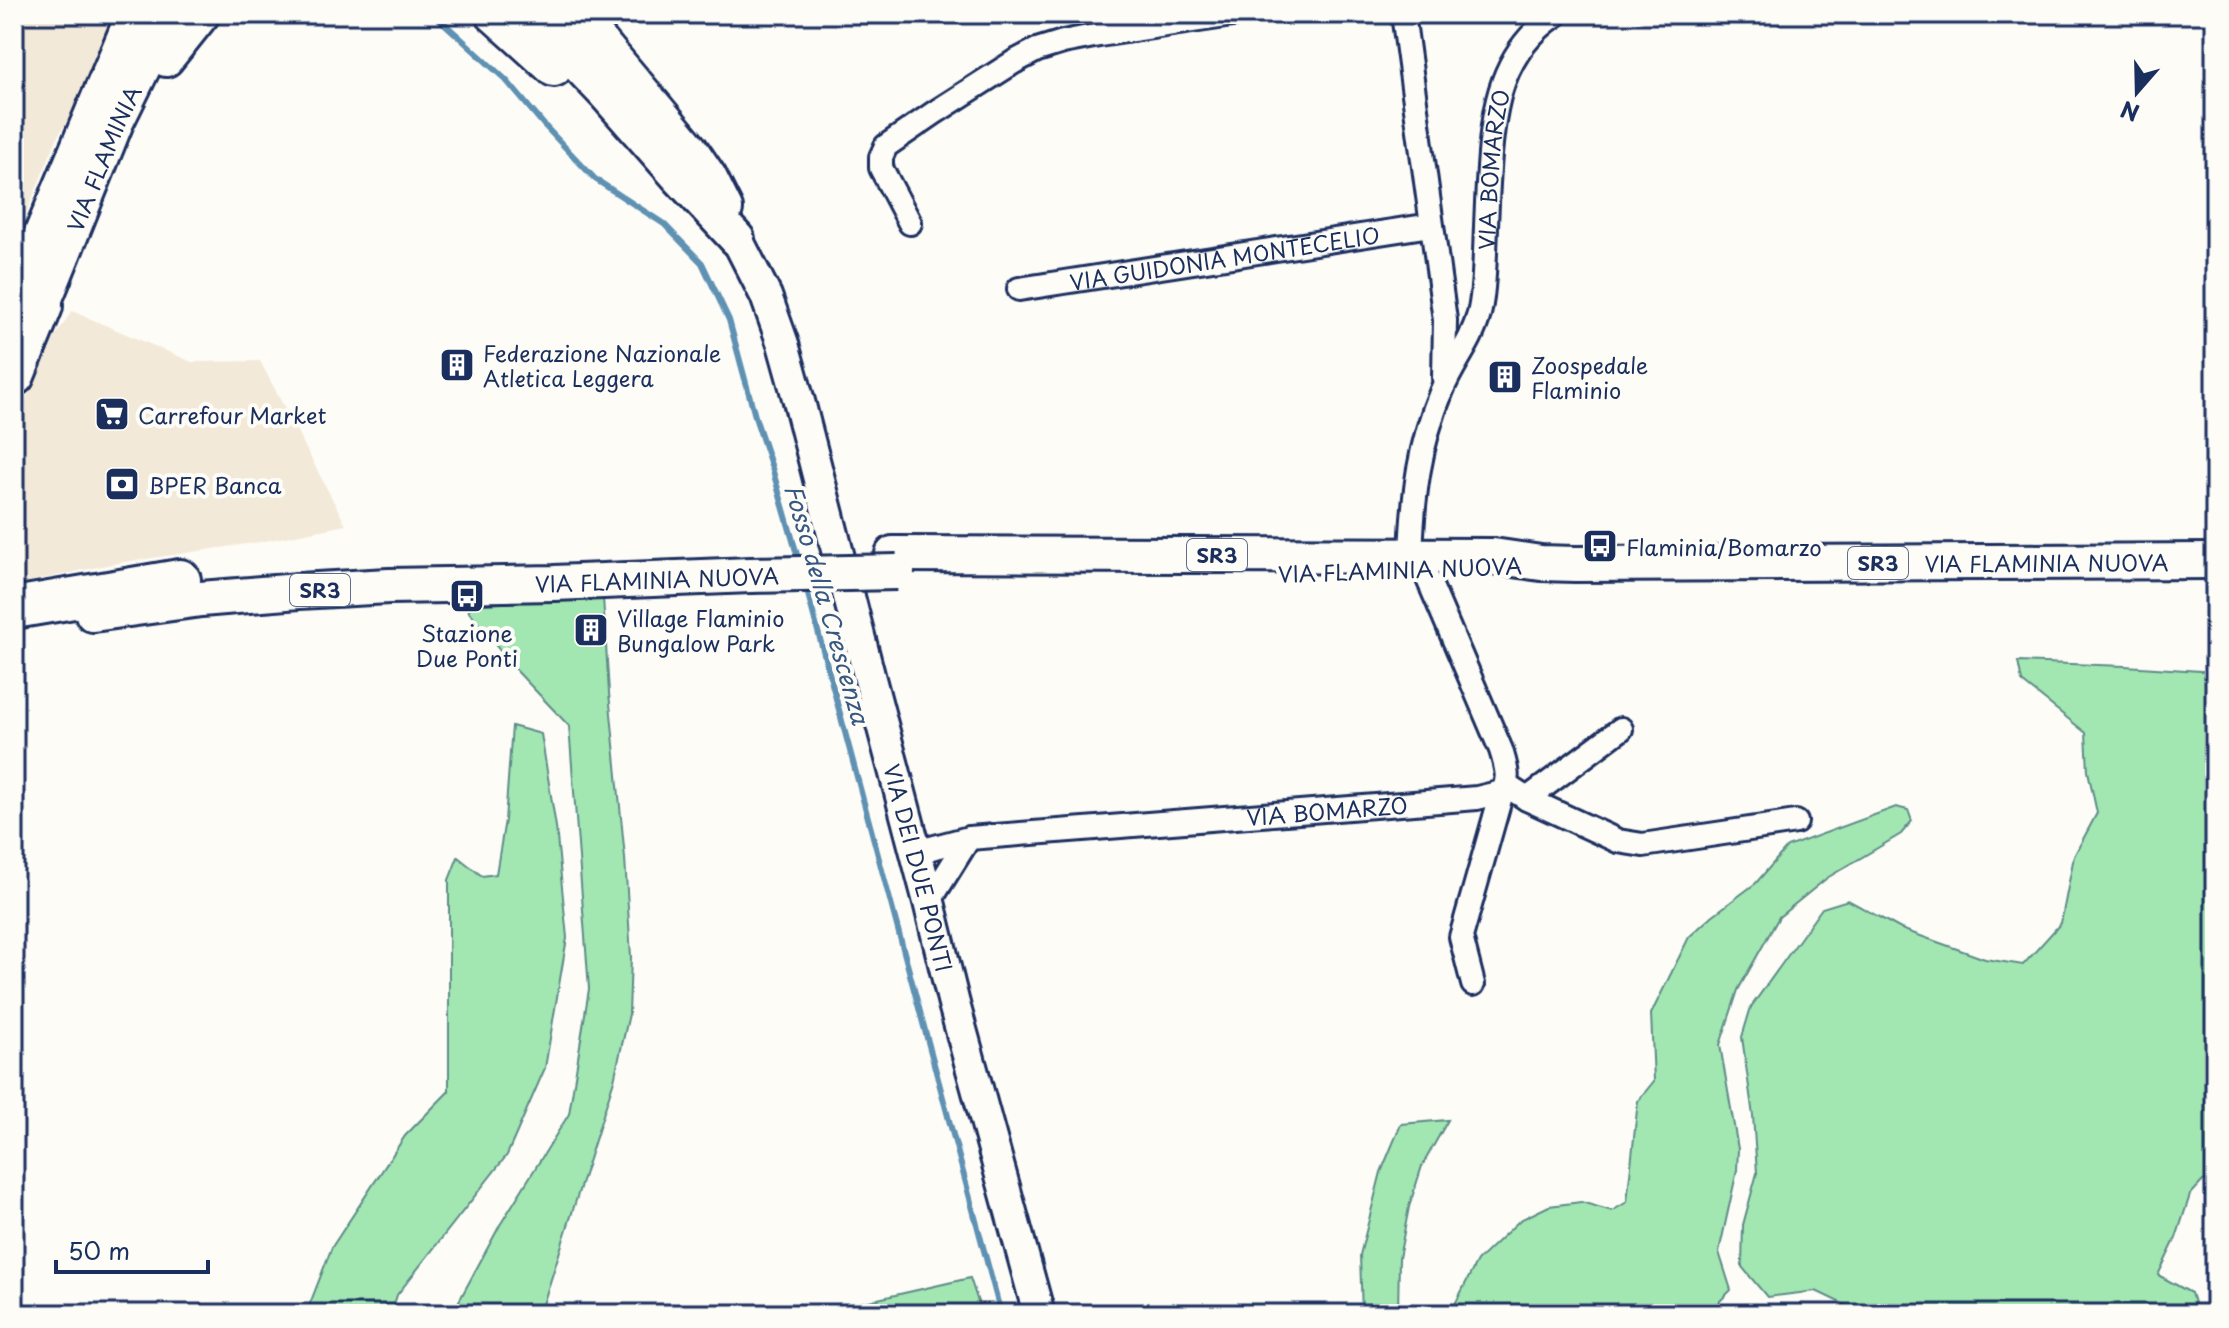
<svg xmlns="http://www.w3.org/2000/svg" width="2229" height="1328" font-family="'Playpen Sans',sans-serif">
  <style>
    .built { fill: #f3e9d8 }
    .green { fill: #a2e7b2; stroke: #5e8b88; stroke-width: 2 }
    .lines { fill: none; stroke-linecap: round; stroke-linejoin: round }
    .stream { stroke: #5e91b3; stroke-width: 6 }
    .street-casing { stroke: #1b2f5e; stroke-width: 28 }
    .secondary-casing { stroke: #1b2f5e; stroke-width: 36 }
    .primary-casing { stroke: #1b2f5e; stroke-width: 40 }
    .highway-casing { stroke: #1b2f5e; stroke-width: 46 }
    .street { stroke: #fdfcf7; stroke-width: 22 }
    .secondary { stroke: #fdfcf7; stroke-width: 30 }
    .primary { stroke: #fdfcf7; stroke-width: 34 }
    .highway { stroke: #fdfcf7; stroke-width: 40 }
    .primary-bridge-casing { stroke: #1b2f5e; stroke-width: 40; stroke-linecap: butt }
    .primary-bridge { stroke: #fdfcf7; stroke-width: 34 }
    .labels { text-anchor: middle; dominant-baseline: central; stroke-width: 8; stroke-linejoin: round; paint-order: stroke }
    .shield { fill: #fdfcf7; stroke: #5f6c8c; stroke-width: 2 }
    .shield-label { font-size: 20px; font-weight: bold; fill: #1b2f5e }
    .street-label { font-size: 22px; fill: #1b2f5e; stroke: #fdfcf7 }
    .poi-label { font-size: 22px; fill: #1b2f5e; stroke: #fdfcf7; text-anchor: start }
    .water-label { font-size: 24px; font-style: italic; fill: #375882; stroke: #fdfcf7 }
  </style>
  <rect width="100%" height="100%" fill="#fdfcf7"/>
  <filter id="ink" filterUnits="userSpaceOnUse"><feTurbulence type="fractalNoise" baseFrequency=".0125" numOctaves="2"/><feDisplacementMap in="SourceGraphic" scale="16" xChannelSelector="R" yChannelSelector="G"/><feConvolveMatrix kernelMatrix="1 2 1 2 8 2 1 2 1" color-interpolation-filters="sRGB"/></filter>
  <g filter="url(#ink)">
    <path class="built" d="M 14,14 L 121,14 L 86,92 L 59,134 L 14,242 Z
      M 72,311 L 192,362 L 260,361 L 346,525 L 260,542 L 112,564 L 14,585 L 14,428 L 47,349 Z"/>
    <path class="green" d="M 603,597 L 609,693 L 625,858 L 631,957 L 629,1014 L 614,1080 L 540,1314 L 452,1314 L 500,1225 L 569,1114 L 589,989 L 569,726 L 514,668 L 469,612 L 468,605 Z
      M 2018,662 L 2125,666 L 2215,672 L 2215,1178 L 2203,1181 L 2190,1195 L 2176,1238 L 2158,1275 L 2191,1293 L 2196,1309 L 2188,1314 L 1945,1314 L 1930,1311 L 1864,1314 L 1816,1291 L 1767,1297 L 1742,1267 L 1743,1225 L 1757,1173 L 1753,1116 L 1742,1037 L 1751,1007 L 1822,908 L 1848,900 L 1901,929 L 1985,959 L 2023,965 L 2061,923 L 2074,856 L 2097,813 L 2088,771 L 2086,733 L 2022,682 Z
      M 512,726 L 541,734 L 556,827 L 567,938 L 545,1068 L 507,1155 L 397,1295 L 391,1314 L 306,1314 L 332,1247 L 405,1136 L 449,1091 L 449,880 L 458,857 L 482,876 L 496,874 L 505,820 Z
      M 1896,807 L 1908,810 L 1912,821 L 1901,834 L 1827,878 L 1779,917 L 1738,990 L 1720,1045 L 1738,1149 L 1737,1170 L 1719,1252 L 1731,1290 L 1717,1304 L 1717,1314 L 1450,1314 L 1477,1261 L 1520,1220 L 1549,1206 L 1581,1202 L 1612,1211 L 1627,1202 L 1638,1101 L 1654,1081 L 1651,1014 L 1689,937 L 1712,916 L 1756,883 L 1787,847 Z
      M 1448,1120 L 1422,1166 L 1409,1207 L 1399,1258 L 1398,1314 L 1362,1314 L 1360,1255 L 1381,1172 L 1401,1124 Z
      M 970,1278 L 982,1314 L 812,1314 Z"/>
    <g class="lines">
      <path class="stream" d="M 434,14 L 506,80 L 544,125 L 595,179 L 664,224 L 702,263 L 729,320 L 756,420 L 772,468 L 800,565
        M 805,583 L 1001,1314"/>
      <g class="street-casing">
        <g id="street">
          <path d="M 1403,14 L 1445,320 L 1444,378"/>
          <path d="M 910,223 L 881,168 L 881,157 L 886,146 L 934,113 L 1014,62 L 1037,50 L 1063,42 L 1099,35 L 1239,14"/>
          <path id="s1" d="M 1019,289 L 1431,225"/>
          <path id="s2" d="M 1411,556 C 1413,496 1419,445 1442,390 C 1453,363 1472,342 1479,314 C 1484,294 1484,273 1485,253 C 1486,225 1487,196 1489,168 C 1493,106 1501,51 1557,14"/>
          <path d="M 1507,786 L 1527,799 L 1618,841 L 1643,845 L 1796,822"/>
          <path d="M 1527,799 L 1621,729"/>
          <path id="s3" d="M 916,852 L 969,838 L 1477,798 L 1502,792 C 1511,779 1505,764 1501,750 L 1425,572"/>
          <path d="M 929,902 L 969,838"/>
          <path d="M 1473,984 L 1461,937 L 1502,792"/>
        </g>
      </g>
      <g class="secondary-casing">
        <g id="secondary">
          <path id="s4" d="M 737,239 L 766,296 L 783,344 L 800,405 L 870,679 L 929,902 L 954,1004 L 1039,1314"/>
        </g>
      </g>
      <g class="primary-casing">
        <g id="primary">
          <path d="M 493,14 L 554,69"/>
          <path d="M 530,14 L 607,95 L 679,177 L 737,239"/>
          <path d="M 577,14 L 690,149 L 709,177 L 725,209"/>
          <path d="M 166,59 L 202,14"/>
          <path d="M 14,300 L 134,14"/>
          <path id="s5" d="M 42,306 L 116,122 L 150,53 L 173,14"/>
          <path id="s6" d="M 893,554 L 1493,556 L 1541,563 L 1575,564 L 2215,561"/>
          <path d="M 93,614 L 201,599 L 299,591 L 389,586 L 554,583 L 751,575"/>
        </g>
      </g>
      <g class="highway-casing">
        <path id="highway" d="M 14,375 L 42,306
          M 14,608 L 180,580"/>
      </g>
      <use href="#street" class="street"/>
      <use href="#secondary" class="secondary"/>
      <use href="#primary" class="primary"/>
      <use href="#highway" class="highway"/>
      <g class="primary-bridge-casing">
        <path id="primary-bridge" d="M 751,575 L 897,572"/>
      </g>
      <use href="#primary-bridge" class="primary-bridge"/>
    </g>
  </g>
  <defs>
    <g id="building-square" transform="scale(1.8)"><rect x="-9" y="-9" width="18" height="18" rx="4" fill="#1b2f5e" stroke="#fdfcf7"/><path d="M-4-6H4V6H1V3H-1V6H-4ZM-2.5-4.3h1.7v1.8h-1.7ZM.8-4.3h1.7v1.8H.8ZM-2.5-1h1.7V.8h-1.7ZM.8-1h1.7V.8H.8Z" fill="#fff"/></g>
    <g id="supermarket-square" transform="scale(1.8)"><rect x="-9" y="-9" width="18" height="18" rx="4" fill="#1b2f5e" stroke="#fdfcf7"/><path d="M-6-5.5h2.5l.6 2H6L4.5 2H-2.5L-4.4-4H-6ZM-1.5 3.2a1.3 1.3 0 1 0 .1 0ZM3 3.2a1.3 1.3 0 1 0 .1 0Z" fill="#fff"/></g>
    <g id="bank-square" transform="scale(1.8)"><rect x="-9" y="-9" width="18" height="18" rx="4" fill="#1b2f5e" stroke="#fdfcf7"/><path d="M-6-4H6V4H-6ZM0-2.3a2.3 2.3 0 1 0 0 4.6a2.3 2.3 0 1 0 0-4.6Z" fill="#fff"/></g>
    <g id="bus-square" transform="scale(1.8)"><rect x="-9" y="-9" width="18" height="18" rx="4" fill="#1b2f5e" stroke="#fdfcf7"/><path d="M-5-6H5V4H4V6H2V4H-2V6H-4V4H-5ZM-3.5-4V0h7V-4ZM-3.5 1.2v1.5H-2V1.2ZM2 1.2v1.5H3.5V1.2Z" fill="#fff"/></g>
  </defs>
  <g fill-rule="evenodd">
    <use href="#building-square" x="457" y="365"/>
    <use href="#building-square" x="1505" y="377"/>
    <use href="#supermarket-square" x="112" y="414"/>
    <use href="#bank-square" x="122" y="484"/>
    <use href="#bus-square" x="1600" y="546"/>
    <use href="#bus-square" x="467" y="596"/>
    <use href="#building-square" x="591" y="630"/>
  </g>
  <g class="labels">
    <g class="shield">
      <rect x="1187" y="539" width="60" height="32" rx="6"/>
      <rect x="1848" y="547" width="60" height="32" rx="6"/>
      <rect x="290" y="574" width="60" height="32" rx="6"/>
    </g>
    <g class="shield-label">
      <text x="1217" y="555">SR3</text>
      <text x="1878" y="563">SR3</text>
      <text x="320" y="590">SR3</text>
    </g>
    <g class="street-label">
      <text stroke="none"><textPath href="#s5" startOffset="160">VIA FLAMINIA</textPath></text>
      <text stroke="none"><textPath href="#s2" startOffset="400">VIA BOMARZO</textPath></text>
      <text stroke="none"><textPath href="#s1" startOffset="208">VIA GUIDONIA MONTECELIO</textPath></text>
      <text stroke="none"><textPath href="#s6" startOffset="1154">VIA FLAMINIA NUOVA</textPath></text>
      <text transform="translate(1400 569) rotate(-2)">VIA FLAMINIA NUOVA</text>
      <text transform="translate(657 579) rotate(-2)">VIA FLAMINIA NUOVA</text>
      <text stroke="none"><textPath href="#s3" startOffset="414">VIA BOMARZO</textPath></text>
      <text stroke="none"><textPath href="#s4" startOffset="656">VIA DEI DUE PONTI</textPath></text>
    </g>
    <g class="poi-label">
      <text x="483" y="352">Federazione Nazionale<tspan x="483" dy="25">Atletica Leggera</tspan></text>
      <text x="1531" y="364">Zoospedale<tspan x="1531" dy="25">Flaminio</tspan></text>
      <text x="138" y="414">Carrefour Market</text>
      <text x="148" y="484">BPER Banca</text>
      <text x="1626" y="546">Flaminia/Bomarzo</text>
      <text x="617" y="617">Village Flaminio<tspan x="617" dy="25">Bungalow Park</tspan></text>
      <text x="467" y="632" text-anchor="middle">Stazione<tspan x="467" dy="25">Due Ponti</tspan></text>
    </g>
    <g class="water-label">
      <text transform="translate(828 604) rotate(74)">Fosso della Crescenza</text>
    </g>
  </g>
  <rect width="2229" height="1328" fill="none" stroke="#fdfcf7" stroke-width="48"/>
  <rect x="24" y="24" width="2181" height="1280" fill="none" stroke="#1b2f5e" stroke-width="3" filter="url(#ink)"/>
  <g transform="translate(2137 92) rotate(200)" stroke="#fdfcf7" stroke-width="6" paint-order="stroke">
  <path d="M0-6L14 30L0 20L-14 30Z" fill="#1b2f5e"/>
  <text y="-12" font-size="22" font-weight="bold" text-anchor="middle" fill="#1b2f5e">N</text>
  </g>
  <path d="M56 1260v12h152v-12" fill="none" stroke="#1b2f5e" stroke-width="4"/>
  <text x="68" y="1260" font-size="24" fill="#1b2f5e" stroke="#fdfcf7" stroke-width="6" paint-order="stroke">50 m</text>
</svg>
